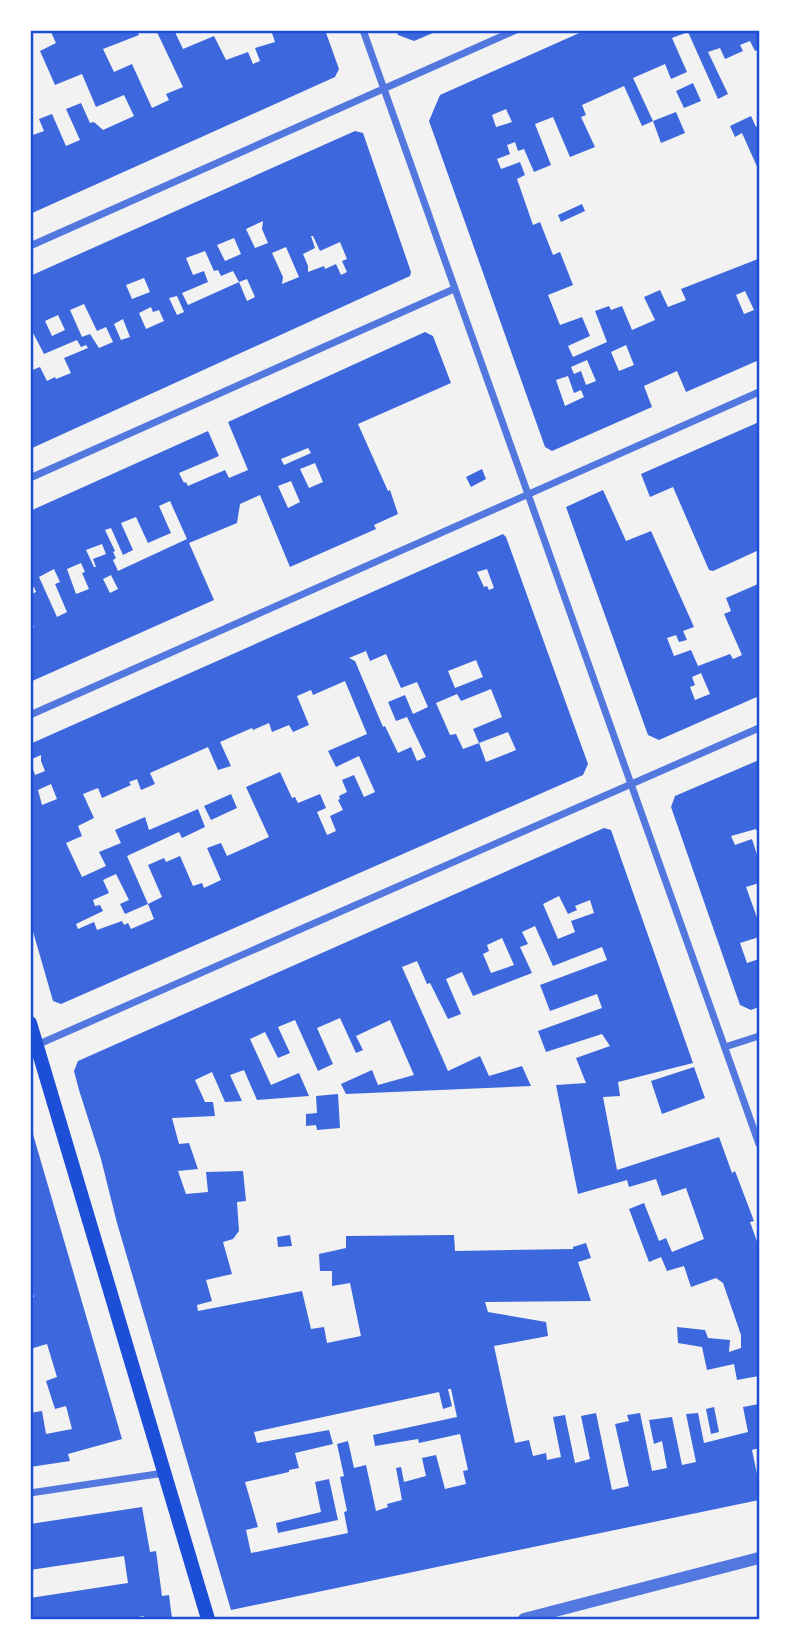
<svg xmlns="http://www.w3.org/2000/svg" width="789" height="1649" font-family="Lato,sans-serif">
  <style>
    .building { fill: #3d67dc; fill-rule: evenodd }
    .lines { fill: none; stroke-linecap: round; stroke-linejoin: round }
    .minor { stroke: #5277de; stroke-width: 7 }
    .tertiary { stroke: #5277de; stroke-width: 12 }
    .secondary { stroke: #1d4ed8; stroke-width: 14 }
    .neatline { fill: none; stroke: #1d4ed8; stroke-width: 2.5 }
  </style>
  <rect width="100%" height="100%" fill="#f2f2f2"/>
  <path class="building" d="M 50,30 L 137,30 L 139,35 L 103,49 L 114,72 L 132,64 L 152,108 L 169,100 L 166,94 L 183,87 L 156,30 L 174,30 L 183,49 L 214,36 L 226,60 L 248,52 L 253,64 L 260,61 L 255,48 L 275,42 L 271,30 L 325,30 L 339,69 L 335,77 L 30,214 L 30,136 L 44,131 L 39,119 L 52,114 L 66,146 L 80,140 L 66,109 L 81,103 L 90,123 L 94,122 L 103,130 L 134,116 L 124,95 L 96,107 L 82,74 L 55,85 L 40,51 L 56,43 Z
    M 396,30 L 440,30 L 414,41 L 398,35 Z
    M 586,30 L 759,30 L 759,49 L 755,51 L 750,41 L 740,45 L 743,51 L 725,59 L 720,48 L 708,52 L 728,94 L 718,99 L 688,32 L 672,38 L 687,72 L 671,79 L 665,64 L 633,78 L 653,121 L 642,126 L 624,86 L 582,105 L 586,115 L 581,117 L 595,147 L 570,157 L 553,117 L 535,124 L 551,165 L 534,172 L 524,149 L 518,151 L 515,142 L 507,145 L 510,154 L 497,159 L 501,169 L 520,162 L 525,175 L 517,179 L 533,225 L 540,222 L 553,255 L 560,252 L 573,285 L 548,295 L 560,325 L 582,317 L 590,336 L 568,346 L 573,357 L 607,342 L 595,311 L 609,306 L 611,310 L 622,306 L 632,330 L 655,320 L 644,297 L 660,290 L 668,307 L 686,300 L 681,289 L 758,259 L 759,360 L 686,392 L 677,371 L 644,386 L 652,407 L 552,451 L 545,447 L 429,121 L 440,95 ZM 506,109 L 512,122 L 496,127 L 492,115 ZM 745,291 L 754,310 L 744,314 L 736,295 ZM 626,345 L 634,365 L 619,371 L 611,352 ZM 587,360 L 596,381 L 586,385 L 581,371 L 574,374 L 571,367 ZM 568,376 L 574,393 L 581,390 L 584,397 L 565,406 L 556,380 Z
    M 693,83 L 701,101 L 684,108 L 676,91 Z
    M 676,112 L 685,133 L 661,143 L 653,121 Z
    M 751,116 L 756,127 L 759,125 L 759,171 L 742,133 L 735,137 L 730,126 Z
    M 355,131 L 363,133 L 411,272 L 410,276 L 30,449 L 30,371 L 40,367 L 47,381 L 55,377 L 56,379 L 71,373 L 64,358 L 88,348 L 86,345 L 81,347 L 77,340 L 44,354 L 30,327 L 30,276 ZM 263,221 L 262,229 L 268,243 L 255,248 L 246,229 ZM 311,236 L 313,236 L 320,251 L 340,242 L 347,259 L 342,261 L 347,272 L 341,275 L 336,264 L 325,269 L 324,266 L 308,272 L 308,266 L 303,254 L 315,248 ZM 234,238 L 241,254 L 225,261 L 217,245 ZM 286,247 L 299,277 L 282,284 L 283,277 L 272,253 ZM 205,251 L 214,271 L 218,270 L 221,276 L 233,271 L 239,282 L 188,305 L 182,293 L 208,282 L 204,271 L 193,275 L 186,258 ZM 144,278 L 150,292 L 132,299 L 126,285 ZM 247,279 L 255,297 L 247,301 L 239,282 ZM 177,296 L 184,312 L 177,315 L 169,298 ZM 84,304 L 97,331 L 106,327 L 113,342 L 99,348 L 90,334 L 82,337 L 70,310 ZM 151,307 L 153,312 L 159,310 L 164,321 L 146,329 L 139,313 ZM 58,315 L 65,330 L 52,336 L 45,321 ZM 123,319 L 130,337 L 121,340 L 114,324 Z
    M 582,204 L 585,211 L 561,222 L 558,215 Z
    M 425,332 L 433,336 L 451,383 L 358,424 L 388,491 L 390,490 L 398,514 L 374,525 L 376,529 L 290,567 L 260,495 L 240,504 L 237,523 L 189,543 L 214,600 L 30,682 L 30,629 L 34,627 L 30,621 L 30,595 L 36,592 L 34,587 L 30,588 L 30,511 L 208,431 L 219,456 L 179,473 L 184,483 L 186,482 L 188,486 L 225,470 L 229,478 L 248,470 L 228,422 ZM 308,448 L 311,453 L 284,465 L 281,459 ZM 315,463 L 323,482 L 309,488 L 300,469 ZM 291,481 L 300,502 L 288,508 L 278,486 ZM 170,501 L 187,539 L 118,571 L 113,560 L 116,558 L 113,552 L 115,551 L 105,530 L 111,528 L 123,555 L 133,550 L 121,523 L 136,517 L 148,543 L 157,539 L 171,533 L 159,506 ZM 102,544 L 106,554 L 93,559 L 96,567 L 94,567 L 86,550 ZM 81,563 L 85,572 L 82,573 L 89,589 L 76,594 L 67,569 ZM 54,569 L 60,582 L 55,584 L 67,612 L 57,617 L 39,577 ZM 111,575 L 118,589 L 110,593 L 103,579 Z
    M 759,422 L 759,550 L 713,571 L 709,570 L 673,487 L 650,497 L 641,474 Z
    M 482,469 L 486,479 L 471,487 L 466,477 Z
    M 603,490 L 626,541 L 651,531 L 694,627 L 683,631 L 687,640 L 679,642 L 676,635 L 667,638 L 674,656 L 691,650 L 698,666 L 730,654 L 733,659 L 742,655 L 724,614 L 731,611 L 726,598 L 758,584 L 759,696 L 659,740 L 648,735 L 566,507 ZM 701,673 L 710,694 L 695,700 L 690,687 L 695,685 L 692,677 Z
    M 503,534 L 506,537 L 588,764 L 583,775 L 61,1004 L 53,1001 L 30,921 L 30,761 L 35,775 L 45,771 L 41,761 L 41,755 L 30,760 L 30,744 ZM 487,569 L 494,588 L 489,590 L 487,586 L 484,587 L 477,572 ZM 366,651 L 370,661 L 386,654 L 401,688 L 417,682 L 428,707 L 413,714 L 405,695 L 388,702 L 396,721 L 407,717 L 426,757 L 417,761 L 411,747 L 398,753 L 385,726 L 383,727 L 355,661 L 349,658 ZM 476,660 L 483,677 L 455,688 L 448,671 ZM 345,681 L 367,734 L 328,751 L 336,767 L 359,756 L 375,792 L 364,797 L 354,775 L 342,780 L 347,792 L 339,796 L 340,799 L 338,800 L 343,810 L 330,816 L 336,831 L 327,835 L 317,812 L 326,808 L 320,794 L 298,803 L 295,797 L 292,798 L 280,772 L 246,787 L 269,837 L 227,856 L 221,843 L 207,848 L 221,880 L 204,888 L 202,883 L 193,886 L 180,856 L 166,862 L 164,858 L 148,865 L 162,897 L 148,904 L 154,919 L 131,929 L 128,923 L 124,925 L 122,921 L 97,930 L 94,922 L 78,929 L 76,924 L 103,911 L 100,905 L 95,906 L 93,900 L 109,893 L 103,880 L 116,874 L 129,900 L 120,904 L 125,914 L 148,904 L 127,856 L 179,832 L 182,838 L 205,827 L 198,809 L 149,830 L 145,817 L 115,830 L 121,843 L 99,852 L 106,866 L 82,877 L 66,843 L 82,836 L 78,826 L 94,818 L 83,794 L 98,788 L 102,798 L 131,785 L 129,782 L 137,779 L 141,790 L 155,784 L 150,773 L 208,747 L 218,770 L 231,766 L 220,742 L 252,728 L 253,730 L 269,723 L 272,732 L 289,725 L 293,732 L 309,725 L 297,696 L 311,690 L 313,695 ZM 491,689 L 502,717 L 473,729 L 479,743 L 508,732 L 516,750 L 486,762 L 479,743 L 463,749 L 456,734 L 450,735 L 436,703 L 457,694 L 461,701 ZM 51,784 L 57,799 L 42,805 L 38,790 Z
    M 759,760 L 759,835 L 756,829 L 731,836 L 735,845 L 752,839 L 759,861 L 759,883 L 746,887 L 759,923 L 759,937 L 740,943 L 747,963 L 759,959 L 759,1007 L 751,1010 L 740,1005 L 671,807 L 675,796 Z
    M 231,794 L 237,808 L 211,820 L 204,806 Z
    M 604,828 L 611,830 L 693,1063 L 618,1082 L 620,1096 L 603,1097 L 617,1170 L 719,1137 L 732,1173 L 735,1171 L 754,1221 L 750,1222 L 759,1247 L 759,1376 L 737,1380 L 734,1364 L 707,1370 L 702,1347 L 678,1343 L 677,1327 L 705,1330 L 708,1338 L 730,1340 L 729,1352 L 741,1348 L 741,1335 L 723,1283 L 716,1278 L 691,1287 L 684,1266 L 667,1271 L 661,1257 L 649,1262 L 629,1209 L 644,1203 L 659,1241 L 666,1238 L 672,1252 L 704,1239 L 686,1188 L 662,1196 L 656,1179 L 629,1187 L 627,1180 L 578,1194 L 556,1085 L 586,1083 L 576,1058 L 610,1046 L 602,1034 L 546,1052 L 538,1031 L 602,1008 L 597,994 L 550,1011 L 540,985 L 607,960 L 602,947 L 553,966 L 535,926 L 522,932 L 528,944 L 520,947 L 532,973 L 473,996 L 462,972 L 446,979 L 461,1014 L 448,1019 L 430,983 L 427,984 L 417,961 L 402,967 L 448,1071 L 480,1056 L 489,1076 L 522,1066 L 531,1086 L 346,1094 L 341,1084 L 372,1070 L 378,1085 L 414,1075 L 390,1020 L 356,1036 L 363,1050 L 356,1053 L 340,1018 L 317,1028 L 333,1064 L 318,1071 L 295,1020 L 278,1027 L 290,1053 L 278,1058 L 265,1032 L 250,1039 L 271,1085 L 299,1073 L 309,1096 L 257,1100 L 244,1070 L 230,1075 L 242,1101 L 225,1102 L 212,1072 L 195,1080 L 205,1102 L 213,1102 L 215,1116 L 172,1118 L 179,1144 L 189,1143 L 198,1169 L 178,1171 L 186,1194 L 208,1192 L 206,1172 L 243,1171 L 246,1201 L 237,1202 L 239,1231 L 233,1239 L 223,1242 L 232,1274 L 206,1280 L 212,1301 L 197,1305 L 198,1311 L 302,1291 L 311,1329 L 324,1327 L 327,1343 L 361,1336 L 350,1283 L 332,1286 L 332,1271 L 320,1271 L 319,1254 L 346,1248 L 346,1236 L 454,1235 L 455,1251 L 573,1249 L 573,1247 L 586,1243 L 591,1258 L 578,1262 L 591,1301 L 485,1302 L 488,1312 L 546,1322 L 548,1336 L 494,1346 L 515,1443 L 529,1440 L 533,1456 L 546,1453 L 547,1460 L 561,1457 L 553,1417 L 565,1415 L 575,1463 L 590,1459 L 581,1416 L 596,1413 L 612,1490 L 629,1486 L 615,1424 L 629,1421 L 627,1415 L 640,1413 L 652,1471 L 667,1468 L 662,1441 L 654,1444 L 649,1420 L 672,1417 L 682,1465 L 696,1462 L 686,1414 L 698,1413 L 704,1443 L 748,1432 L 743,1407 L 759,1404 L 759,1448 L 752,1450 L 757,1474 L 759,1473 L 759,1500 L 231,1610 L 117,1223 L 101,1159 L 79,1090 L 74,1071 L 78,1061 ZM 559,896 L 568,914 L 577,910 L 575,906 L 590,900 L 594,913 L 571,921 L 575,932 L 558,939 L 543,904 ZM 502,938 L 514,965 L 491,973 L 483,954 L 489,951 L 487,945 ZM 448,1389 L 451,1389 L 457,1417 L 373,1435 L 375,1446 L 418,1439 L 419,1443 L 460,1434 L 468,1470 L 463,1471 L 466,1484 L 445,1489 L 436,1455 L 422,1458 L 426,1476 L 404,1482 L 401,1467 L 396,1468 L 402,1500 L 387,1504 L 388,1507 L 376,1511 L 366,1465 L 354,1468 L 348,1441 L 337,1444 L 344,1476 L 340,1477 L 347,1511 L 344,1512 L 348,1533 L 251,1553 L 246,1530 L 258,1527 L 245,1482 L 289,1472 L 289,1470 L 299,1468 L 295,1453 L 333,1444 L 329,1430 L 257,1443 L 254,1432 L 439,1392 L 443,1409 L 452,1406 Z
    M 694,1067 L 705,1098 L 662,1114 L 651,1081 Z
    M 338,1094 L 340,1128 L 317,1130 L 316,1125 L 306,1126 L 306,1114 L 317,1113 L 316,1096 Z
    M 30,1124 L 122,1439 L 68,1454 L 70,1461 L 30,1467 L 30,1413 L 42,1411 L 46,1434 L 72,1429 L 66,1406 L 55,1409 L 46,1381 L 57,1377 L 47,1344 L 30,1349 L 30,1298 L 34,1297 L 30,1283 Z
    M 290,1235 L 292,1246 L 278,1247 L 277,1237 Z
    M 714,1407 L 719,1432 L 711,1434 L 706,1409 Z
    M 329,1479 L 338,1520 L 278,1533 L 276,1523 L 321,1512 L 315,1482 Z
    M 142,1507 L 150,1552 L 156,1551 L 162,1596 L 169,1595 L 172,1619 L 144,1619 L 144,1616 L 125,1619 L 30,1619 L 30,1598 L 128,1583 L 124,1556 L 30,1570 L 30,1524 Z"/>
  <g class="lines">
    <path class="minor" d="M 363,30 L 759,1144
      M 30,246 L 516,30
      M 30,478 L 454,289
      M 30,715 L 759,392
      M 725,1047 L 759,1036
      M 30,1048 L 759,728
      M 30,1493 L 164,1473"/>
    <path class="tertiary" d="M 524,1619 L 759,1558"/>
    <path class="secondary" d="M 30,1023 L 208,1619"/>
  </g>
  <rect width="789" height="1649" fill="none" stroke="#ffffff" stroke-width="63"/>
  <rect x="32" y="32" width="726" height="1586" class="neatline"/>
</svg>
